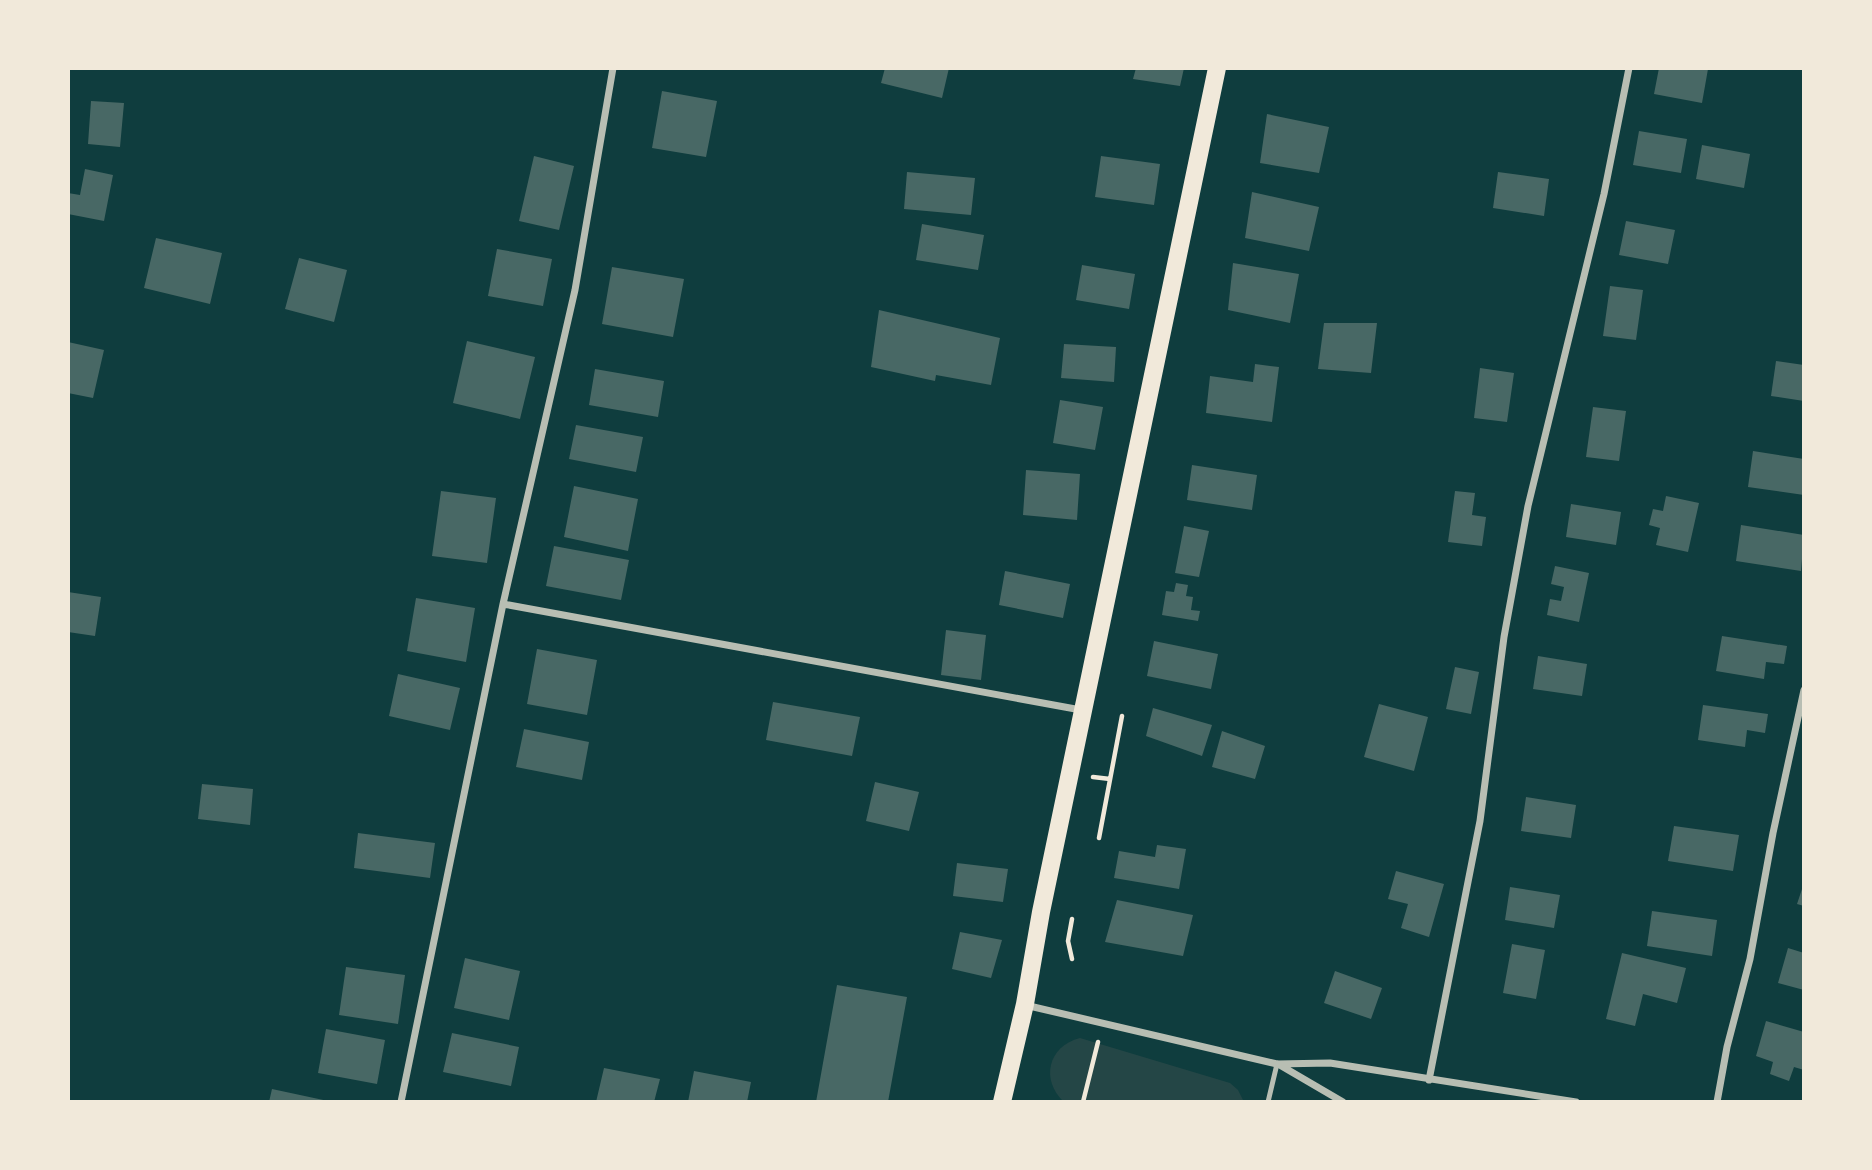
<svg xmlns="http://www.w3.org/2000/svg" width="1872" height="1170" font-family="Lora,serif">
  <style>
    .green { fill: #244646 }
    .building { fill: #486865 }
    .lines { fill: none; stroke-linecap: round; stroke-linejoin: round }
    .path { stroke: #f1e9da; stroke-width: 4.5 }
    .service { stroke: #b8beb3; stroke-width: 5 }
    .minor { stroke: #b8beb3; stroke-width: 7 }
    .primary { stroke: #f1e9da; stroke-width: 18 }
  </style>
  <rect width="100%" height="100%" fill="#0f3d3e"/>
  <path class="green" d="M 1080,1038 L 1230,1083 L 1238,1090 L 1244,1102 L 1064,1102 C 1040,1080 1048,1046 1080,1038 Z"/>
  <path class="building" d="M 885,68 L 949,68 L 942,98 L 881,83 Z
    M 1136,68 L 1184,68 L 1180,86 L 1133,79 Z
    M 1659,68 L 1708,69 L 1702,103 L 1654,94 Z
    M 662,91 L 717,101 L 706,157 L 652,148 Z
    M 91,101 L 124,103 L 120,147 L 88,144 Z
    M 1267,114 L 1329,127 L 1319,173 L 1260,163 Z
    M 1639,131 L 1687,139 L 1681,173 L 1633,165 Z
    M 1702,145 L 1750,154 L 1744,188 L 1696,179 Z
    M 534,156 L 574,166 L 559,230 L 519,221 Z
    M 1101,156 L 1160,164 L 1154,205 L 1095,197 Z
    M 85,169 L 113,175 L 104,221 L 68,214 L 68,193 L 80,195 Z
    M 907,172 L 975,178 L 971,215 L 904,209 Z
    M 1498,172 L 1549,179 L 1544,216 L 1493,208 Z
    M 1252,192 L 1319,207 L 1309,251 L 1245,238 Z
    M 1626,221 L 1675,230 L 1668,264 L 1619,255 Z
    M 922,224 L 984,235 L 978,270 L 916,260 Z
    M 156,238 L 222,253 L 210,304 L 144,288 Z
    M 497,249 L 552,259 L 543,306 L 488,296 Z
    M 299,258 L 347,270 L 334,322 L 285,309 Z
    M 1233,263 L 1299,274 L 1290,323 L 1228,310 Z
    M 1082,265 L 1135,274 L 1129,309 L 1076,300 Z
    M 612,267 L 684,279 L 673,337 L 602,324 Z
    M 1610,286 L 1643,290 L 1636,340 L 1603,336 Z
    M 879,310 L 1000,338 L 991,385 L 936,375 L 935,381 L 871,367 Z
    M 1324,323 L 1377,323 L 1371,373 L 1318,369 Z
    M 467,341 L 535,357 L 520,419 L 453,403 Z
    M 68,342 L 104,350 L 93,398 L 68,393 Z
    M 1064,344 L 1116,347 L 1114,382 L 1061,378 Z
    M 1776,361 L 1804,365 L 1804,401 L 1771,396 Z
    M 1255,364 L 1279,367 L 1272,422 L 1206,413 L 1210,376 L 1253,382 Z
    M 1480,368 L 1514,373 L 1507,422 L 1474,418 Z
    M 595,369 L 664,381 L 658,417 L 589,405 Z
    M 1060,400 L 1103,407 L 1095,450 L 1053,443 Z
    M 1593,407 L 1626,411 L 1619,461 L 1586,457 Z
    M 576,425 L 643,437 L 636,472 L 569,459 Z
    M 1753,451 L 1804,459 L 1804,495 L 1748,487 Z
    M 1192,465 L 1257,475 L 1252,510 L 1187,500 Z
    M 1026,470 L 1080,474 L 1077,520 L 1023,515 Z
    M 574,486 L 638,499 L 628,551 L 564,537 Z
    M 441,491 L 496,498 L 487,563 L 432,556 Z
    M 1455,491 L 1475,493 L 1472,515 L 1486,517 L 1482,546 L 1448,542 Z
    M 1666,496 L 1699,503 L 1688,552 L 1656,545 L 1660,528 L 1649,525 L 1653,509 L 1663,511 Z
    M 1571,504 L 1621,512 L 1616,545 L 1566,537 Z
    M 1741,525 L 1804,535 L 1801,571 L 1736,561 Z
    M 1184,526 L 1209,531 L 1199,577 L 1175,573 Z
    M 554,546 L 629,560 L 621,600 L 546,586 Z
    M 1555,566 L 1589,573 L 1579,622 L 1547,615 L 1550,599 L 1561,601 L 1564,587 L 1551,584 Z
    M 1005,571 L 1070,584 L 1063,618 L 999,605 Z
    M 1176,583 L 1188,585 L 1186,596 L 1193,597 L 1191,610 L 1200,611 L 1198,621 L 1162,615 L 1166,591 L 1174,592 Z
    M 68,592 L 101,597 L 95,636 L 68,632 Z
    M 416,598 L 475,608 L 466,662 L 407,651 Z
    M 946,630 L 986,635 L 981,680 L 941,675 Z
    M 1722,636 L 1787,646 L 1784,664 L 1766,662 L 1764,679 L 1716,671 Z
    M 1154,641 L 1218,654 L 1211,689 L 1147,676 Z
    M 537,649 L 597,660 L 587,715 L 527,704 Z
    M 1538,656 L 1587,664 L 1582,696 L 1533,689 Z
    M 1455,667 L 1479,672 L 1471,714 L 1446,709 Z
    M 398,674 L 460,688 L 450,730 L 389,716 Z
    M 773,702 L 860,717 L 852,756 L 766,740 Z
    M 1379,704 L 1428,717 L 1414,771 L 1364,757 Z
    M 1703,705 L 1768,714 L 1765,733 L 1747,730 L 1745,747 L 1698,740 Z
    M 1153,708 L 1212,725 L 1202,756 L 1146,736 Z
    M 524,729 L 589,742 L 582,780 L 516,767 Z
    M 1222,731 L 1265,746 L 1255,779 L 1212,767 Z
    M 875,782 L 919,792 L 909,831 L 866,821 Z
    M 202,784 L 253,789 L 250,825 L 198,819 Z
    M 1526,797 L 1576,805 L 1571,838 L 1521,831 Z
    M 1674,826 L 1739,835 L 1733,871 L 1668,861 Z
    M 358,833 L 435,843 L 430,878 L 354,868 Z
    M 1157,845 L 1186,849 L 1179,889 L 1114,878 L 1119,851 L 1155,857 Z
    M 957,863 L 1008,869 L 1003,902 L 953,896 Z
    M 1396,871 L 1444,884 L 1429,937 L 1401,928 L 1408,904 L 1388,899 Z
    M 1804,883 L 1804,906 L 1797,904 Z
    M 1510,887 L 1560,895 L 1554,928 L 1505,920 Z
    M 1117,900 L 1193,915 L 1183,956 L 1105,942 Z
    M 1652,911 L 1717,920 L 1712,956 L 1647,946 Z
    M 960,932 L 1002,940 L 991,978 L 952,969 Z
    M 1512,944 L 1545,950 L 1536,999 L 1503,993 Z
    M 1788,948 L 1804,953 L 1804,990 L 1778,983 Z
    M 1622,953 L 1686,968 L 1677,1003 L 1643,994 L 1635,1026 L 1606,1019 Z
    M 465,958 L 520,971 L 509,1020 L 454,1008 Z
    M 346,967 L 405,975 L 398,1024 L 339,1015 Z
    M 1335,971 L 1382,988 L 1371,1019 L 1324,1003 Z
    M 837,985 L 907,997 L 888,1102 L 816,1102 Z
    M 1766,1021 L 1804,1032 L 1804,1070 L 1794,1067 L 1789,1081 L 1770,1074 L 1773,1062 L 1756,1056 Z
    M 326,1029 L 385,1040 L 377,1084 L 318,1073 Z
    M 452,1033 L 519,1047 L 511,1086 L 443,1072 Z
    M 604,1068 L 660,1079 L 654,1102 L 596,1102 Z
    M 694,1071 L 751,1082 L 747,1102 L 688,1102 Z
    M 272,1089 L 328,1101 L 328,1102 L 269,1102 Z"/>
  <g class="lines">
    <path class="path" d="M 1093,777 L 1110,779
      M 1099,838 L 1122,716
      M 1072,959 L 1068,941 L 1072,919
      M 1083,1102 L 1098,1042"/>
    <path class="service" d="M 1268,1102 L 1277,1064"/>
    <path class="minor" d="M 503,604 L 1081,710
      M 1025,1005 L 1277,1064 L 1330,1063 L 1576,1102
      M 1278,1064 L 1343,1102
      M 1429,1080 L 1480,821 L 1504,637 L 1528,506 L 1604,194 L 1629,68
      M 401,1102 L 503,604 L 575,290 L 613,68
      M 1717,1102 L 1727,1047 L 1750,959 L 1773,833 L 1804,690"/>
    <path class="primary" d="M 1002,1102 L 1025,1004 L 1041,912 L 1217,68"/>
  </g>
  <rect width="1872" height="1170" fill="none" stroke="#f1e9da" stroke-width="140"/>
</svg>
